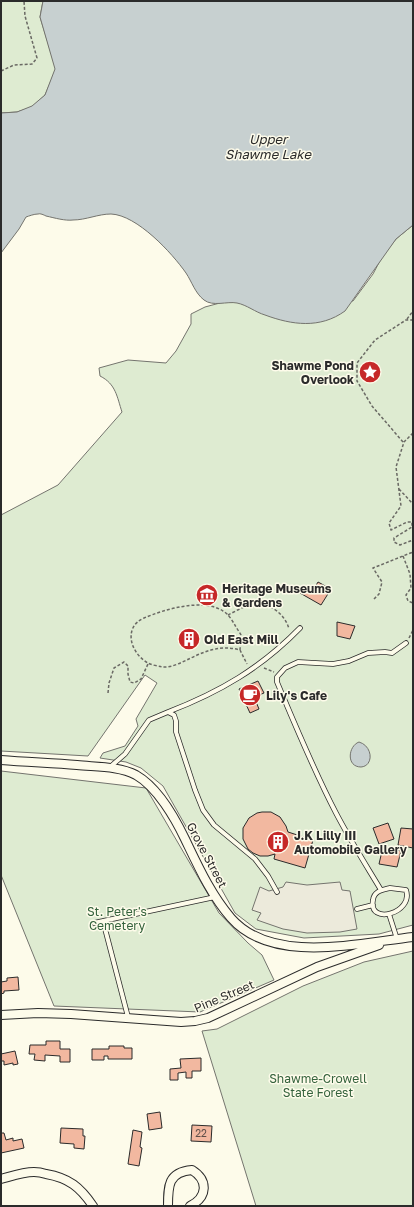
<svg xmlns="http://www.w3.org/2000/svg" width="414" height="1207" font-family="'Golos Text',sans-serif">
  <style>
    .green { fill: #deebd1; stroke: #74746e }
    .parking { fill: #eceadb; stroke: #74746e }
    .water { fill: #c7d0d0; stroke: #74746e }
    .building { fill: #f2b8a0; stroke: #2b2b2b }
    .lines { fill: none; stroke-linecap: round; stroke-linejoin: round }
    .lane-casing { stroke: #2b2b2b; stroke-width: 5.5 }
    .street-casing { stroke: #2b2b2b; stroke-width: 10 }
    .path { stroke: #6a6964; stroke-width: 1.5; stroke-dasharray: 3 2; stroke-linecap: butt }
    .lane { stroke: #fdfbea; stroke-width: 4 }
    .street { stroke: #fdfbea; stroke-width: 8 }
    .labels { text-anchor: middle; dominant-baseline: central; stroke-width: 3; stroke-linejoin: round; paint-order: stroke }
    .number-label { font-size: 10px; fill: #5d4e48 }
    .poi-label { font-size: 12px; font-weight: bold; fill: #2b2b2b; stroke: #fdfbea; text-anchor: start }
    .street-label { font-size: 12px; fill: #2b2b2b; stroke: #fdfbea }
    .park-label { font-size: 12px; fill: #34623c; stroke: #fdfbea }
    .water-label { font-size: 13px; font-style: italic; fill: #2b2b2b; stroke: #fdfbea }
  </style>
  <rect width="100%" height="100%" fill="#fdfbea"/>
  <path class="green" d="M 1,1 L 43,1 L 40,17 L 56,69 L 45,95 L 32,107 L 17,112 L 1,113 Z
    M 413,225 L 413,925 L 379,934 L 304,938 L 256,929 L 235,913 L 163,786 L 141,768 L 126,762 L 100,758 L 103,753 L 125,746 L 138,726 L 136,719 L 157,683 L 145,675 L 88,756 L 1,751 L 1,515 L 58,485 L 122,412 C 117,397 116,384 100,376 L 99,368 L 128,360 L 166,363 L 176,351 L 191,324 L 191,314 L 205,307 L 231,300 L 353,301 L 373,274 L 382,257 L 396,239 Z
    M 1,771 L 146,788 L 219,913 L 248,943 L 262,955 L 274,980 L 200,1012 L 54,1006 L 1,875 Z
    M 413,951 L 413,1206 L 256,1206 L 202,1031 L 217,1029 L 303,986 L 364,962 Z"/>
  <path class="parking" d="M 286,882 L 307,885 L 340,882 L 342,890 L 350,891 L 357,929 L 340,932 L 307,933 L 283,929 L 257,920 L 261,913 L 252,910 L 260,887 L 269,891 L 283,887 Z"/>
  <path class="water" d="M 43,1 L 413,1 L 413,225 L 396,239 L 345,311 C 320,329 292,325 265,315 C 255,312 247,305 237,303 C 227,301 213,307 204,300 C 195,293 192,282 186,273 C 172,253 137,215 111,214 C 98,214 86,220 73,220 C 65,221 55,218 46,216 C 44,215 40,213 38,214 C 34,214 29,216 26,217 L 19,229 L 1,253 L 1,113 L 17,112 L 32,106 L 45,95 L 55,69 L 40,17 Z
    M 359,742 C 373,746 374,766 361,767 C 346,767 348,746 359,742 Z"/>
  <path class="building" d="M 318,582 L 331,589 L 321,605 L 300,593 L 304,587 L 312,592 Z
    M 337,622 L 355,626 L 350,639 L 337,636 Z
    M 184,635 L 192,635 L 193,643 L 185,644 Z
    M 258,681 L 264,693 L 254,697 L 259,709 L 250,713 L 239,689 Z
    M 262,812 L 271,812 L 280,817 L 286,826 L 288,832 L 313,840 L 305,868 L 274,859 L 275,854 L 268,856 L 260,856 L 253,853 L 248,849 L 243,839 L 243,828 L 249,818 L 257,813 Z
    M 388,823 L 394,839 L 379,844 L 373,828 Z
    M 401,828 L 413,829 L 413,848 L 398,845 Z
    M 383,847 L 401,851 L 397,867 L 379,864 Z
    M 18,977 L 19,990 L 4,991 L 4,993 L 1,994 L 1,982 L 7,981 L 7,978 Z
    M 46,1041 L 60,1041 L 60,1049 L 70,1049 L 70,1062 L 60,1062 L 60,1056 L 45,1055 L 45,1061 L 34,1060 L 35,1054 L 29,1054 L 30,1045 L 46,1045 Z
    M 109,1046 L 124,1046 L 124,1048 L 132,1048 L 132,1059 L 108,1059 L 108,1056 L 104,1056 L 104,1060 L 92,1060 L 92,1049 L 109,1049 Z
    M 15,1051 L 18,1064 L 13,1065 L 13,1063 L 4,1065 L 4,1061 L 1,1061 L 1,1054 Z
    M 201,1058 L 201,1071 L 192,1071 L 192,1078 L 186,1078 L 186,1072 L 178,1073 L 178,1080 L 170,1080 L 170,1069 L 181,1068 L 180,1059 Z
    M 160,1112 L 162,1128 L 149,1130 L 147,1114 Z
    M 192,1125 L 212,1126 L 211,1142 L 191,1141 Z
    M 61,1128 L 83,1129 L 83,1136 L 85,1136 L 84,1149 L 74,1148 L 74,1144 L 60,1143 Z
    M 133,1130 L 142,1132 L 140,1147 L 142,1148 L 139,1166 L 128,1164 Z
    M 1,1133 L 4,1133 L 6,1140 L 13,1138 L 13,1141 L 22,1139 L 24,1148 L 1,1153 Z"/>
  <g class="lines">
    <g class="lane-casing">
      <path id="lane" d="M 168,712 C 220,692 261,668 300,628
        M 110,767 L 125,754 L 149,720 L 168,712 L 174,715 L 176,721 L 176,732 L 195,790 L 203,810 L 214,825 L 255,859 L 268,876 L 277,892
        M 390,888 L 406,890 C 414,913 368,926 373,900 C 374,891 382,890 390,888 Z
        M 381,890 C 366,865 350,840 336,813 C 314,771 296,727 277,682 L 277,677 L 285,668 L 298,662 L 333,664 L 349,661 L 368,653 L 385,652 L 392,653 L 406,643
        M 357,909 L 373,905
        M 389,914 L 397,939
        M 94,923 L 103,921
        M 128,1017 L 103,921 L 215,897"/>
    </g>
    <g class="street-casing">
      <path id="street" d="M 1,760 C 26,762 51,763 77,765 C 95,767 119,766 136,775 C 157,787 175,818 185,839 C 198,866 211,895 231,918 C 272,965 358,943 413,937
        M 1,1015 L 38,1013 L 71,1014 L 181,1022 L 195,1021 L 208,1018 L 317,967 L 379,945
        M 1,1179 C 12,1176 23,1172 34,1172 C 38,1172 43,1173 46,1174 C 69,1178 80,1187 93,1206
        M 168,1206 C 168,1186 168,1172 192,1170 C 208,1180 208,1197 190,1206"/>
    </g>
    <path class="path" d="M 1,71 L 14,65 L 32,64 L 37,58 L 25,16 L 24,1
      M 407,319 L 413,311
      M 413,433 L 404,442 L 396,467 L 401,506 L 389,523 L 391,530 L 407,522 L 412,522 L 412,527 L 394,538 L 394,542 L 400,545 L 413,540
      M 403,442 L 372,406 L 357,381 L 357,363 L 375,340 L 406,320 L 413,320
      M 399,489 L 413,504
      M 403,556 L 410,574 L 411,588 L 406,595 L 408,601 L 413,603
      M 374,599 L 379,594 L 382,582 L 373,568 L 413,552
      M 228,615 C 236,611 247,604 257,604 C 271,603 286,616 289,629
      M 409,638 L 413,630
      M 240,650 C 240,646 242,640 241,635 C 240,633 238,630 236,627 C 233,622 229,614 223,611 C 203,598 165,609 144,618 C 123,627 130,653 148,663 C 151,665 158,666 162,667 C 172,668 182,662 191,658 C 207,650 223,645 240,650 L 247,664
      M 264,668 L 274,672
      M 108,693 L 109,683 L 114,668 L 124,662 L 128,666 L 128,674 L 130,682 L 134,683 L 141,679 L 148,664"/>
    <use href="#lane" class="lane"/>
    <use href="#street" class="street"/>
  </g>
  <defs>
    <g id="sight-disc" transform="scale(1.15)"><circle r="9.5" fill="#c62828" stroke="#fdfbea"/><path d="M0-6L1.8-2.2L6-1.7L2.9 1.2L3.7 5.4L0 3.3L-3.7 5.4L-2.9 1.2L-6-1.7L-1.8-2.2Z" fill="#fff"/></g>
    <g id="museum-disc" transform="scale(1.15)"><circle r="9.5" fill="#c62828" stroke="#fdfbea"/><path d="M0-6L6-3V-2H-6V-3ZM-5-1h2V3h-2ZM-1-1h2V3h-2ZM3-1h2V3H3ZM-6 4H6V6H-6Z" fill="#fff"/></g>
    <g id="building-disc" transform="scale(1.15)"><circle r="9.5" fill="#c62828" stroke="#fdfbea"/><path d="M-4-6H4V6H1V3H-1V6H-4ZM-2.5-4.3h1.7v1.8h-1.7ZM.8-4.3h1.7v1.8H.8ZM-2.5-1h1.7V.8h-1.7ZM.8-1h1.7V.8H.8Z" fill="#fff"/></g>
    <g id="cafe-disc" transform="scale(1.15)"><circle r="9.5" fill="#c62828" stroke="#fdfbea"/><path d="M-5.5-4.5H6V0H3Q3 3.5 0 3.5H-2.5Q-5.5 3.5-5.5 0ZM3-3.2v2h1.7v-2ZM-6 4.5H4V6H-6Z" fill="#fff"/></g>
  </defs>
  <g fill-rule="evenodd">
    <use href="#sight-disc" x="370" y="372"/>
    <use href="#museum-disc" x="207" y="595"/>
    <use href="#building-disc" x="189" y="639"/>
    <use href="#cafe-disc" x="250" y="695"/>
    <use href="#building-disc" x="278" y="842"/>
  </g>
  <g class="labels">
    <g class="number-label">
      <text x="201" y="1133">22</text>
    </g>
    <g class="poi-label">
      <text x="354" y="365" text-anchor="end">Shawme Pond<tspan x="354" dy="14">Overlook</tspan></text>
      <text x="222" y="588">Heritage Museums<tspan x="222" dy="14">&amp; Gardens</tspan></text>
      <text x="204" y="639">Old East Mill</text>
      <text x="266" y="695">Lily's Cafe</text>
      <text x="294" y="835">J.K Lilly III<tspan x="294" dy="14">Automobile Gallery</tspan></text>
    </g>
    <g class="street-label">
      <text transform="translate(207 855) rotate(62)">Grove Street</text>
      <text transform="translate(224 996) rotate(-23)">Pine Street</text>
    </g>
    <g class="park-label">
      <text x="117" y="911">St. Peter's<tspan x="117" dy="14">Cemetery</tspan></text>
      <text x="318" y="1078">Shawme-Crowell<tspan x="318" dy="14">State Forest</tspan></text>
    </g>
    <g class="water-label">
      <text x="268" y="139">Upper<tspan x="268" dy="15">Shawme Lake</tspan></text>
    </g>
  </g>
  <rect width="414" height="1207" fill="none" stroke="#2b2b2b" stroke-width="4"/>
</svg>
